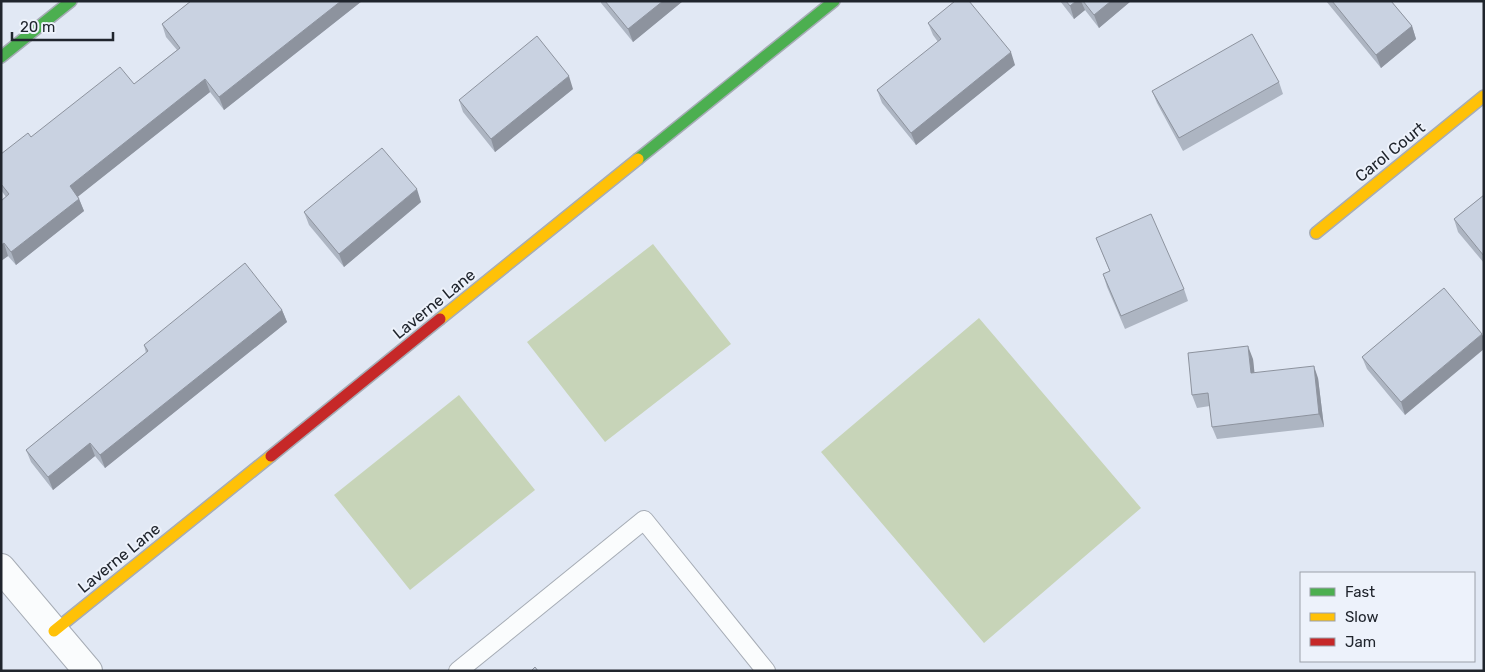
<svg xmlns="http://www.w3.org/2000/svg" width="1485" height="672" font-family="Rubik,sans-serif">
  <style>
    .pitch { fill: #c7d4b8 }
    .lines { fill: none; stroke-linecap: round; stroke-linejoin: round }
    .lane-casing { stroke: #a6acb5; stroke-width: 20 }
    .street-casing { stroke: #a6acb5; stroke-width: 30 }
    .fast-casing { stroke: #a6acb5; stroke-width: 14 }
    .slow-casing { stroke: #a6acb5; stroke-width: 14 }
    .jam-casing { stroke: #a6acb5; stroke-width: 14 }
    .lane { stroke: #fafcfd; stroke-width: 18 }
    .street { stroke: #fafcfd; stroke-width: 28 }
    .fast { stroke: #4caf50; stroke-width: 11 }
    .slow { stroke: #ffc107; stroke-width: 11 }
    .jam { stroke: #c62828; stroke-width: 11 }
    .wall { fill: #adb5c2 }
    .shaded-wall { fill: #8d939e }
    .building { fill: #c9d2e1; stroke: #8d939e }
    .labels { text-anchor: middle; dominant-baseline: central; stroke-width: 4; stroke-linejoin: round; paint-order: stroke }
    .street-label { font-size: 16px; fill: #20252d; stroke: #edf2fb }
  </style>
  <rect width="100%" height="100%" fill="#e1e8f4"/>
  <path class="pitch" d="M 653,244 L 731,344 L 605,442 L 527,342 Z
    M 979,318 L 1141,508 L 984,643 L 821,452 Z
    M 459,395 L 535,490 L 410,590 L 334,495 Z"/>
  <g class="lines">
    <g class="lane-casing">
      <path id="lane" d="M 458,671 L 644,520 L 766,671"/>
    </g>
    <g class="street-casing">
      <path id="street" d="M 1,568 L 88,671"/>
    </g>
    <g class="fast-casing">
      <path id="fast" d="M 1,57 L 71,1
        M 638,159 L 834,1"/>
    </g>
    <g class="slow-casing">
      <path id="slow" d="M 1316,233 L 1484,96
        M 440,319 L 638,159
        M 54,631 L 271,456"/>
    </g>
    <g class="jam-casing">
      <path id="jam" d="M 271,456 L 440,319"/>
    </g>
    <use href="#lane" class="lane"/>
    <use href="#street" class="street"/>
    <use href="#fast" class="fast"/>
    <use href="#slow" class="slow"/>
    <use href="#jam" class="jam"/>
  </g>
  <path class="wall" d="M 191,1 L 362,1 L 224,110 L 210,92 L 78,196 L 84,211 L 16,265 L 8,256 L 1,261 L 6,197 L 1,190 L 1,154 L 31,137 L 134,84 L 177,50 L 166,37 L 162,24 Z
    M 601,1 L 683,1 L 633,42 L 601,3 Z
    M 1060,1 L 1131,1 L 1099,28 L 1085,10 L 1074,19 Z
    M 1326,1 L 1391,1 L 1412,26 L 1416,39 L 1381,68 Z
    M 928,23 L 1015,65 L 916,145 L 882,103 L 877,90 L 938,42 L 933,35 Z
    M 1279,82 L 1283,94 L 1183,151 L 1157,103 L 1152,91 Z
    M 573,89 L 495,152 L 463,112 L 459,100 Z
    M 1484,195 L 1484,263 L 1458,232 L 1454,219 Z
    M 421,202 L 344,267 L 309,225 L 304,212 Z
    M 1096,238 L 1184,289 L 1188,301 L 1125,329 L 1107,287 L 1103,274 L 1110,272 Z
    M 1444,288 L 1405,415 L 1367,369 L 1362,357 Z
    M 282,310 L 287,322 L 105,468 L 95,456 L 53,490 L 31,462 L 26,450 L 146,353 L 144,345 Z
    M 1253,359 L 1254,373 L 1318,378 L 1324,427 L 1217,439 L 1212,427 L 1210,406 L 1197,408 L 1192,395 Z"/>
  <path class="shaded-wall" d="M 341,1 L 362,1 L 224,110 L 219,97 Z
    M 663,1 L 683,1 L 633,42 L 628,29 Z
    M 1076,1 L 1081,1 L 1085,10 L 1074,19 L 1070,6 Z
    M 1111,1 L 1131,1 L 1099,28 L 1094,15 Z
    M 1412,26 L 1416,39 L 1381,68 L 1376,55 Z
    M 1011,52 L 1015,65 L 916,145 L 911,133 Z
    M 569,76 L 573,89 L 495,152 L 491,139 Z
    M 205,79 L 210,92 L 75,199 L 70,186 Z
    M 417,189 L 421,202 L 344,267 L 339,254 Z
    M 79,199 L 84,211 L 16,265 L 11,252 Z
    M 4,243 L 8,256 L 1,261 L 1,245 Z
    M 282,310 L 287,322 L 105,468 L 100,455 Z
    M 1482,334 L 1484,338 L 1484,349 L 1405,415 L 1401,402 Z
    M 1248,346 L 1253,359 L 1256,386 L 1251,373 Z
    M 1314,366 L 1318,378 L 1324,427 L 1319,414 Z
    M 90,443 L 95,456 L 53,490 L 48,477 Z"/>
  <path class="building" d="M 191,1 L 341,1 L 219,97 L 205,79 L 70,186 L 79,199 L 11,252 L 4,243 L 1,245 L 1,201 L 9,194 L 1,184 L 1,154 L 28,133 L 31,137 L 120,67 L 134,84 L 180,48 L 162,24 Z
    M 605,1 L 663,1 L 628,29 Z
    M 955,1 L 969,1 L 1011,52 L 911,133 L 877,90 L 941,39 L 928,23 Z
    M 1066,1 L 1076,1 L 1070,6 Z
    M 1083,1 L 1111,1 L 1094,15 Z
    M 1332,1 L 1391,1 L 1412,26 L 1376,55 Z
    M 1252,34 L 1279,82 L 1179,138 L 1152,91 Z
    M 537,36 L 569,76 L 491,139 L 459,100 Z
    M 382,148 L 417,189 L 339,254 L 304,212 Z
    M 1484,195 L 1484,256 L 1454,219 Z
    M 1151,214 L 1184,289 L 1121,316 L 1103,274 L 1110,271 L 1096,238 Z
    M 245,263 L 282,310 L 100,455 L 90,443 L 48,477 L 26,450 L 148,351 L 144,345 Z
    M 1444,288 L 1482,334 L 1401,402 L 1362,357 Z
    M 1248,346 L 1251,373 L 1314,366 L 1319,414 L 1212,427 L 1208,393 L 1192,395 L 1188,353 Z
    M 535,667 L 538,671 L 531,671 Z"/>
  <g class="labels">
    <g class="street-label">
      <text transform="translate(1390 152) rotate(-39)">Carol Court</text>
      <text transform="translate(434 304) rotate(-39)">Laverne Lane</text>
      <text transform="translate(119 558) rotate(-39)">Laverne Lane</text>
    </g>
  </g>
  <rect width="1485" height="672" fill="none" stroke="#20252d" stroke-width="5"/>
  <rect x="1300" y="572" width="175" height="90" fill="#edf2fb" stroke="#9ba0a9"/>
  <rect x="1310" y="588" width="25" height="8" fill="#4caf50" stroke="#9ba0a9"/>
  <text x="1345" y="597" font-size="15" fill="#20252d">Fast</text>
  <rect x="1310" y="613" width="25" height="8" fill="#ffc107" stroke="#9ba0a9"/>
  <text x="1345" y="622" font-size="15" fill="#20252d">Slow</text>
  <rect x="1310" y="638" width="25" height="8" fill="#c62828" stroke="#9ba0a9"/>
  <text x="1345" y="647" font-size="15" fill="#20252d">Jam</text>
  <path d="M12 32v8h101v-8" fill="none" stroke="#20252d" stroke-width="2.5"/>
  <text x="20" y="32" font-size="15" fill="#20252d" stroke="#edf2fb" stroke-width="4" paint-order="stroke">20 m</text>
</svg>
